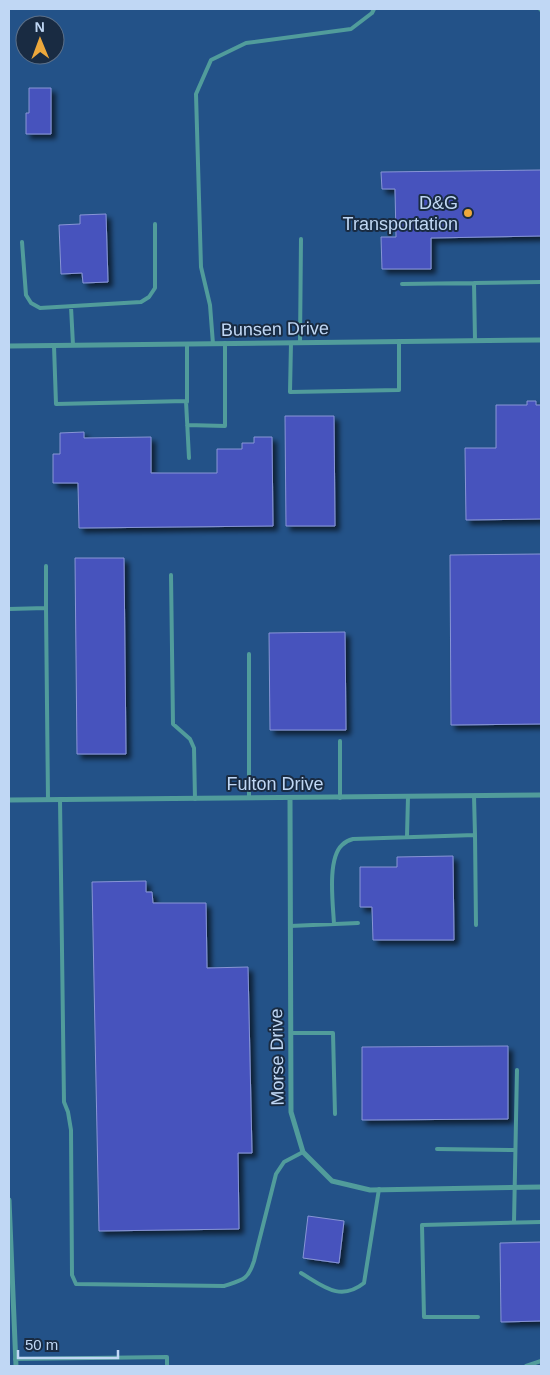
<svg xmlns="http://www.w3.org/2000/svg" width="550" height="1375" font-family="Arial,sans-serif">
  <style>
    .built { fill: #235288; fill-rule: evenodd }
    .building { fill: #4752bd; stroke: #8795d5; filter: url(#shadow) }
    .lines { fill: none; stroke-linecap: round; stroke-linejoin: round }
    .service { stroke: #519c9b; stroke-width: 4 }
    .minor { stroke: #519c9b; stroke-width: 5 }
    .poi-dot { fill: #eda83c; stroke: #192b42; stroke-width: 2 }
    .labels { text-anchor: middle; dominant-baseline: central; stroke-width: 4; stroke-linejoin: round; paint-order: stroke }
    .poi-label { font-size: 18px; fill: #c0d7f4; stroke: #192b42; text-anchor: end }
    .street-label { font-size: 18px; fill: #c0d7f4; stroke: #192b42 }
  </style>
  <defs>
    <filter id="shadow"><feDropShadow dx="4.5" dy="4.5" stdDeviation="2.5" flood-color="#0009"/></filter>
  </defs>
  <rect width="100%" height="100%" fill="#1a4576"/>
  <path class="built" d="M 9,9 L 541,9 L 541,1366 L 9,1366 ZM 25,25 L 55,25 L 55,55 L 25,55 Z"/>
  <path class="building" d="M 29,88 L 51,88 L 51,134 L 26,134 L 26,113 L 29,113 Z
    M 541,170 L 541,236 L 431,238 L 431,269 L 382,269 L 381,237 L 396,237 L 395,189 L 382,189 L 381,172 Z
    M 106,214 L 108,282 L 83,283 L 82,273 L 61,274 L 59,225 L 80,224 L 80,215 Z
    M 527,401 L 536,401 L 536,405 L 541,405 L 541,519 L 466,520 L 465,448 L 496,448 L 496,405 L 527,405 Z
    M 285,416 L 334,416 L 335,526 L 286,526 Z
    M 84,432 L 84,438 L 151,437 L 151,473 L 217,473 L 217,449 L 242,449 L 242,443 L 254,443 L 254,437 L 272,437 L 273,526 L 79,528 L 78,483 L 53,483 L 53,454 L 60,454 L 60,433 Z
    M 541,554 L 541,724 L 451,725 L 450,555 Z
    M 75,558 L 124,558 L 126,754 L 77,754 Z
    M 345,632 L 346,730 L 270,730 L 269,633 Z
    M 453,856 L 454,940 L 373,940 L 372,907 L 360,907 L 360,867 L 397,867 L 397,857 Z
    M 146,881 L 146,892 L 152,892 L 153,903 L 206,903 L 207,968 L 248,967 L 252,1153 L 238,1153 L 239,1229 L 99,1231 L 92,882 Z
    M 508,1046 L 508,1119 L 362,1120 L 362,1047 Z
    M 308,1216 L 344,1221 L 339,1263 L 303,1258 Z
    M 541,1242 L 541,1321 L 501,1322 L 500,1243 Z"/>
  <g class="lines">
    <path class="service" d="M 540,9 L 541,10
      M 22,242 L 26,295 L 31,303 L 40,308 L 141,302 L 149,297 L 155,288 L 155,224
      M 474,283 L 475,340
      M 402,284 L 541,282
      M 71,307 L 73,345
      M 291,343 L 290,392 L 399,390 L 399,341
      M 300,343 L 301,239
      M 187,344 L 187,402
      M 213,344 L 210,305 L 201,267 L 196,94 L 211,60 L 246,43 L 351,29 L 372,13 L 374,9
      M 54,346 L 56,404 L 186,401 L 189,458
      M 187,425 L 225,426 L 225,343
      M 46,566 L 46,608
      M 171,575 L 173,724 L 190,739 L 194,748 L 195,799
      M 9,609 L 46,608 L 48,800
      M 249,654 L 249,798
      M 340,741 L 340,798
      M 474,796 L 475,835
      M 60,799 L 64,1102 L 68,1112 L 71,1130 L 72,1275 L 76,1284 L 224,1286 C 243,1280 248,1280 254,1261 L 276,1174 L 284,1162 L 303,1152
      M 407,836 L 408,797
      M 334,924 C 333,904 327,859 342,845 C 345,842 349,840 353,839 L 475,835 L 476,925
      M 290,926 L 358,923
      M 291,1033 L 333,1033 L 335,1114
      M 437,1149 L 515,1150
      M 514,1222 L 517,1070
      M 301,1273 C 323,1286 340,1302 364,1283 L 379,1189
      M 478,1317 L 424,1317 L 422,1225 L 541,1222
      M 15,1359 L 167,1357 L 167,1366
      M 526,1366 L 541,1361"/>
    <path class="minor" d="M 9,346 L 541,340
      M 290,798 L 291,1112 L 303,1152 L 332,1181 L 370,1190 L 541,1187
      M 9,800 L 541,795
      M 9,1200 L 16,1366"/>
  </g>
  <circle class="poi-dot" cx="468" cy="213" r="5"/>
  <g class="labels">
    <g class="poi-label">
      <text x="458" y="203">D&amp;G<tspan x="458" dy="21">Transportation</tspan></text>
    </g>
    <g class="street-label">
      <text transform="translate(275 329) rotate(-1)">Bunsen Drive</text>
      <text x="275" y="784">Fulton Drive</text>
      <text transform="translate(277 1057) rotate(-91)">Morse Drive</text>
    </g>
  </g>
  <rect width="550" height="1375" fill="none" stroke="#c0d7f4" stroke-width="20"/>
  <g transform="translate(40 40) rotate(359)"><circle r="24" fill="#192b42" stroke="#5c7089"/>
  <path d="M0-4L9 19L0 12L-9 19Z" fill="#eda83c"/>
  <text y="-8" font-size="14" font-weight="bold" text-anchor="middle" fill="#c0d7f4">N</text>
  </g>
  <path d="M18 1350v8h100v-8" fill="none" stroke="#c0d7f4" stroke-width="2.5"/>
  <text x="25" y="1350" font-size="15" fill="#c0d7f4" stroke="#192b42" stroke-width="4" paint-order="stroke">50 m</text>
</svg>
